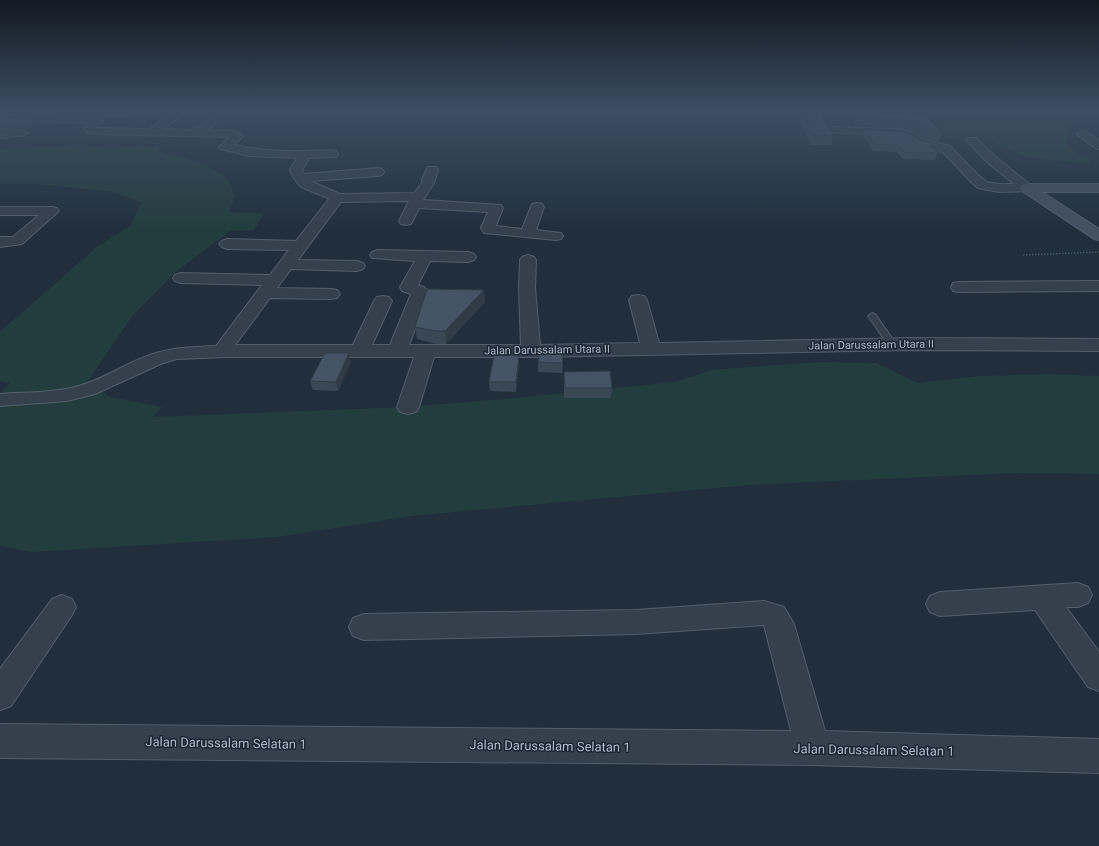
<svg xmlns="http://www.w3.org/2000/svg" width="1099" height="846" font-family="Roboto,sans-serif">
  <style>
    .green { fill: #233d3e }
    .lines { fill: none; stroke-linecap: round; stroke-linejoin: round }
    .lane-casing { stroke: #535e6b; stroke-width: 2 }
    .street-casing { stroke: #535e6b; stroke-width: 2 }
    .secondary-casing { stroke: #535e6b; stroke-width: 2 }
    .path { stroke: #415a5b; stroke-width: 1.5; stroke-dasharray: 1.5 1.5; stroke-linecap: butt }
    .lane { fill: #35404d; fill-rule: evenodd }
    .street { fill: #35404d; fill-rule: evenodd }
    .secondary { fill: #435060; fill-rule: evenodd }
    .wall { fill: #3a4856 }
    .shaded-wall { fill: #303b46 }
    .building { fill: #445464; stroke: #303b46 }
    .labels { text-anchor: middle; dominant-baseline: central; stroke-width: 3; stroke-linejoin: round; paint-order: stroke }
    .street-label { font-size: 11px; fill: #b0bbc9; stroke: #1a2532 }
    .near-street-label { font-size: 13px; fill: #b0bbc9; stroke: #1a2532 }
  </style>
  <rect width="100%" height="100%" fill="#212f3d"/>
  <path class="green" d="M 955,111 L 1066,111 L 1073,121 L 1066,137 L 1069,148 L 1089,159 L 1091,164 L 1025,157 L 988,139 L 945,137 L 936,124 Z
    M 85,144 L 106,148 L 143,145 L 160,147 L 157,151 L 203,163 L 227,178 L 235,196 L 229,212 L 264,213 L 254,230 L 230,231 L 177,271 L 133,315 L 87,382 L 110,397 L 162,407 L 153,417 L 408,407 L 516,398 L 675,382 L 712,370 L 819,362 L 876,363 L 918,383 L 981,376 L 1047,374 L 1099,376 L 1099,474 L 1014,473 L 748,485 L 411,516 L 277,537 L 31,552 L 0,546 L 0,393 L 10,383 L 0,381 L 0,332 L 98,246 L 130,226 L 141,203 L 115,192 L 38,184 L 0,184 L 0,150 L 2,149 Z"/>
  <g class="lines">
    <g class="lane-casing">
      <path id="lane" d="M 872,313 L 875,314 L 895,342 L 897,344 L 895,346 L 889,346 L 868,316 Z"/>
    </g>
    <g class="street-casing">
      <path id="street" d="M 176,111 L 188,111 L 163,129 L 193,130 L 223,111 L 235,111 L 207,130 L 233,131 L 241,134 L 243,136 L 234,145 C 266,152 299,152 332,150 L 336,151 L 338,154 L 336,157 L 309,158 L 302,170 L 304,174 L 378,168 L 382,169 L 384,172 L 382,175 L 378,176 L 310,181 L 340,194 L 414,193 L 422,183 L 422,179 L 428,167 L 436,167 L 438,170 L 434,183 L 423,200 L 501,205 L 503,208 L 496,226 L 522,229 L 532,204 L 537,203 L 542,204 L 544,207 L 536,230 L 561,233 L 563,236 L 561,239 L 556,240 L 484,233 L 481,228 L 488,212 L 419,208 L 411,224 L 406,225 L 401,224 L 399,221 L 409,201 L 341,202 L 298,260 L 357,261 L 363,263 L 365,266 L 363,269 L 357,271 L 291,269 L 277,288 L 331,289 L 337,290 L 340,294 L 337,298 L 331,299 L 270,298 L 235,345 L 353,345 L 374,301 L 377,297 L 383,296 L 389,297 L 392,301 L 372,345 L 390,345 L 411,294 L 402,291 L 400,287 L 415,261 L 372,258 L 370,255 L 372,252 L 378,250 L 468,252 L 474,254 L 476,257 L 474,260 L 468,262 L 430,261 L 418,285 L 424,287 L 429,293 L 409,345 L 521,345 L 519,288 L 520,260 L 522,257 L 528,255 L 534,257 L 536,260 L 535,288 L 540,345 L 640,343 L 629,300 L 632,296 L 638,295 L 644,296 L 647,300 L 659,343 L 909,338 L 1099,339 L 1099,351 L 909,350 L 531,357 L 434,357 L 419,407 L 416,412 L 408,414 L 400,412 L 397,407 L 414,357 L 225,357 L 177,359 L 163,363 L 95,394 L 67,401 L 0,406 L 0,394 C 26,392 54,393 79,386 C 104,379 126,363 150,355 C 172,347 193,347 216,346 L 262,285 L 181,283 L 175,281 L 173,278 L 175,275 L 181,273 L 270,275 L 289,250 L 227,249 L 222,247 L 219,244 L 222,241 L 227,239 L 296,241 L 329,199 C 309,187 301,195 290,170 L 297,158 L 249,156 L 221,149 L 219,147 L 229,137 L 91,134 L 87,133 L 84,129 L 89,123 L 10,121 L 5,118 L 10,115 L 98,117 L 103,120 L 96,128 L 149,129 Z
        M 833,127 L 894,129 L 913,132 L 925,140 L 950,146 L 978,175 L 987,182 L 999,184 L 1014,184 L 988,163 L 966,140 L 968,138 L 976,138 L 996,157 L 1034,188 L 1032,191 L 999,192 L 978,188 L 970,181 L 942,151 L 917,145 L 906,137 L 829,132 L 828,130 Z
        M 0,129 L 23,130 L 28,133 L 23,136 L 0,135 Z
        M 1083,131 L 1087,132 L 1099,141 L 1099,149 L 1095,148 L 1079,136 L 1077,134 Z
        M 0,207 L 52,207 L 57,208 L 59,211 L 22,244 L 0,247 L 0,237 L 13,237 L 39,215 L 0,215 Z
        M 1099,281 L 1099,291 L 959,292 L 953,291 L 951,287 L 953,283 L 959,282 Z
        M 1078,583 L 1088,587 L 1092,595 L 1088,603 L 1078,607 L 1066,607 L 1099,652 L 1099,691 L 1088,687 L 1035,610 L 940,616 L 930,612 L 926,604 L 930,596 L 940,592 Z
        M 62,595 L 72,599 L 76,607 L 72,615 L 11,706 L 0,710 L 0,669 L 52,599 Z
        M 764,601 L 784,607 L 794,624 L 825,731 L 1099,739 L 1099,773 L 813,765 L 0,758 L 0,724 L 791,731 L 764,625 L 636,634 L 364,640 L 353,636 L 349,627 L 353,618 L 364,614 L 636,610 Z"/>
    </g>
    <g class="secondary-casing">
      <path id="secondary" d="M 1027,184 L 1099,184 L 1099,192 L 1042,192 L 1099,229 L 1099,240 L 1094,239 L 1022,191 L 1020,188 L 1022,185 Z"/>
    </g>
    <path class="path" d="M 1023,255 L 1099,252"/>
    <use href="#lane" class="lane"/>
    <use href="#street" class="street"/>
    <use href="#secondary" class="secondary"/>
  </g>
  <path class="wall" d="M 0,111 L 61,111 L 55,115 L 9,114 L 5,117 L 7,118 L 39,123 L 26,130 L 23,128 L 0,128 Z
    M 104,111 L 147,111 L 133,119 L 101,117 L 100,113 Z
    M 800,111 L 833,136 L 831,145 L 811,145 L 799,119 Z
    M 855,112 L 925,115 L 942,133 L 939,142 L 926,139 L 913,131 L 894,128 L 856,126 L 853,121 Z
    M 864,129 L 919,140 L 944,147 L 941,154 L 937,153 L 935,160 L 903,159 L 897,152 L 873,151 L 863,136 Z
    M 0,132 L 11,133 L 13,137 L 8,140 L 0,139 Z
    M 485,302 L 446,344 L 436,344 L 417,339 L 415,327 Z
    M 564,349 L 563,358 L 562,373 L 538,372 L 538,362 Z
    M 351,362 L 338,391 L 313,390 L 310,381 Z
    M 519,364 L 516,392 L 490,391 L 489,382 Z
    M 564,372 L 612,388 L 611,398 L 564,398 Z"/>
  <path class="shaded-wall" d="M 6,111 L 8,111 L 9,114 L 4,119 L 2,115 Z
    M 53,111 L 61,111 L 55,115 Z
    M 138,111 L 147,111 L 133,119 L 131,114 Z
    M 37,119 L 39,123 L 26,130 L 24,126 Z
    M 11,133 L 13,137 L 8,140 L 6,136 Z
    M 484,290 L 485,302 L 446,344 L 445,331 Z
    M 349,353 L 351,362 L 338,391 L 336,382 Z
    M 519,355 L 519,364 L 516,392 L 516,382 Z"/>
  <path class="building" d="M 0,111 L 6,111 L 2,115 L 7,118 L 37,119 L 24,126 L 21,124 L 0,124 Z
    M 104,111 L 138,111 L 131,114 L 100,113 Z
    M 801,111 L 819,111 L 833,136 L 813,135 Z
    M 855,112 L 925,115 L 942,133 L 929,129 L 916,121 L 897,119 L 858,117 Z
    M 864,129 L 907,132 L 919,140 L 942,145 L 944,147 L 931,146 L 938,153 L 905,152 L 899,145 L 875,144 Z
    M 0,132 L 11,133 L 6,136 L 0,135 Z
    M 427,289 L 484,290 L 445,331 L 435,331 L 415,327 Z
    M 540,349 L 564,349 L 562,363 L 538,362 Z
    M 325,353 L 349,353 L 336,382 L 310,381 Z
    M 494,355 L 519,355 L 516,382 L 489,382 Z
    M 610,371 L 612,388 L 565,388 L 564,372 Z"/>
  <linearGradient id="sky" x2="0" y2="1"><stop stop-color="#121a22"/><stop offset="0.48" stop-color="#3d4d62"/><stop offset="1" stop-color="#3d4d62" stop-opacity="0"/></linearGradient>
  <rect width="1099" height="229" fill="url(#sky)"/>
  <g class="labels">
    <g class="street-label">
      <text transform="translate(871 345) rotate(-1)">Jalan Darussalam Utara II</text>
      <text transform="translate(547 350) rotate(-1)">Jalan Darussalam Utara II</text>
    </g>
    <g class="near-street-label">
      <text transform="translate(226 743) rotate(1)">Jalan Darussalam Selatan 1</text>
      <text transform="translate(550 746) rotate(1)">Jalan Darussalam Selatan 1</text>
      <text transform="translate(874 750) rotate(1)">Jalan Darussalam Selatan 1</text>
    </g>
  </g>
</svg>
